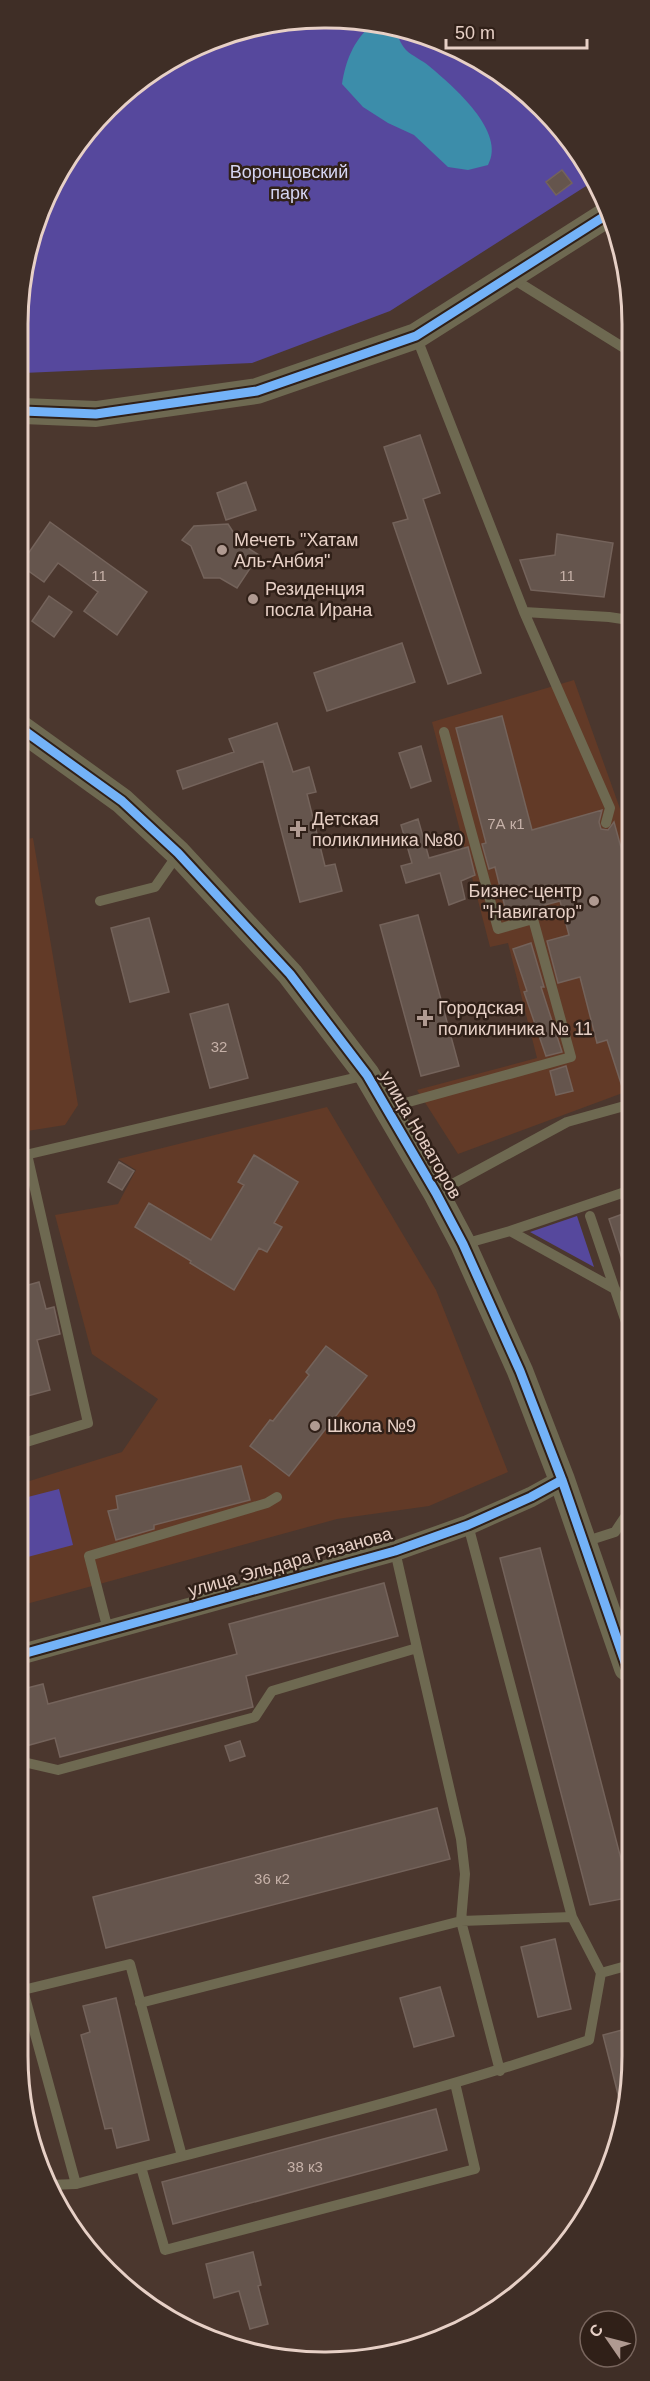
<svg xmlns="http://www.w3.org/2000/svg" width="650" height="2381" font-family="Arial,sans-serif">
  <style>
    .built { fill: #623a27 }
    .green { fill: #56489d }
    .water { fill: #3c8daa }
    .building { fill: #65554d; stroke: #74635b; stroke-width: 1.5 }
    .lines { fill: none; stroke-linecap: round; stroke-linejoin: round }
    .service { stroke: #6e6951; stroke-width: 10 }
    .minor { stroke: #6e6951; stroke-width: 20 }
    .tertiary { stroke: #6e6951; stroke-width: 26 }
    .cycleway-casing { stroke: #302018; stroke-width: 13 }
    .cycleway { stroke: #73b2f8; stroke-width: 9 }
    .poi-dot { fill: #b09a91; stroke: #302018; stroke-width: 2 }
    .labels { text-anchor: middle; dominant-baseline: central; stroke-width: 5; stroke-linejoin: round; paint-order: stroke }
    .number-label { font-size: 15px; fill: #c6b1a8 }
    .park-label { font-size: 18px; fill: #d5d5f1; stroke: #302018 }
    .poi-label { font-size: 18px; fill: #e7d0c6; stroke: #302018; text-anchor: start }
    .street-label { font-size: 18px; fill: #e7d0c6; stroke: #302018 }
    .rim { fill: none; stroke: #e7d0c6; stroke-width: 3 }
  </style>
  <rect width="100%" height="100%" fill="#4b372e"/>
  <path class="built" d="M 574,680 L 628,831 L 628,1091 L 458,1154 L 417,1090 L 537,1058 L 508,943 L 490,947 L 432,722 Z
    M 33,838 L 78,1105 L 65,1125 L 21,1132 L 22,840 Z
    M 327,1107 L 436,1290 L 508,1472 L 429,1506 L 337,1519 L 19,1606 L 20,1484 L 122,1452 L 158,1399 L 92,1354 L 55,1215 L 118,1204 L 136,1170 L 118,1159 Z"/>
  <path class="green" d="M 265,24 L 385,24 L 461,50 L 542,108 L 594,181 L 390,311 L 252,363 L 23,373 L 24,265 L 70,155 L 154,70 Z
    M 577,1216 L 594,1267 L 530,1232 Z
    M 59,1489 L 73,1545 L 20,1559 L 20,1499 Z"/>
  <path class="water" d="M 371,25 L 397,34 C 399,39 402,46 406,50 C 412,56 422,60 429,66 C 453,86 507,132 488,165 L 468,170 L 448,167 L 414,135 L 388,123 L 363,107 L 342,84 C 346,60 353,42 371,25 Z"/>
  <path class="building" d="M 562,170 L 572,183 L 556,195 L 546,182 Z
    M 420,435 L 440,493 L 423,499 L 481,673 L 448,684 L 393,523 L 408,519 L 384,447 Z
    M 246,482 L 256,510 L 226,520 L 217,493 Z
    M 50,522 L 147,592 L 117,635 L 84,611 L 98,592 L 58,563 L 44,582 L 23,567 L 23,561 Z
    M 228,524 L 240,543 L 259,555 L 237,588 L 220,578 L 204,578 L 191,546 L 182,540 L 194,526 Z
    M 557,534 L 613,543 L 604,597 L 531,590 L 520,560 L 555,555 Z
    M 49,596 L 72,612 L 54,637 L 32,621 Z
    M 402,643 L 415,682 L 327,711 L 314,673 Z
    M 502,716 L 532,830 L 602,810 L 599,822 L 601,829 L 608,830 L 614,822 L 628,873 L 628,1095 L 625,1096 L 607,1040 L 597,1043 L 580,977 L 558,983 L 547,941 L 569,935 L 560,901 L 507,915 L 495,867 L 489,869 L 482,844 L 486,843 L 456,728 Z
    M 277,723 L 293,772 L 309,767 L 316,792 L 307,794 L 325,866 L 335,864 L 342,891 L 300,902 L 263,761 L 183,789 L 177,771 L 234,752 L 229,739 Z
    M 421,746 L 431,781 L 411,788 L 399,753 Z
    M 418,819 L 429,858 L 468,847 L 475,875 L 461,881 L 465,899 L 449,905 L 440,873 L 406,883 L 401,866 L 412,863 L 401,825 Z
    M 418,915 L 459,1066 L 421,1076 L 380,925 Z
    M 149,918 L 169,992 L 130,1002 L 111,928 Z
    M 531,943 L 544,987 L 541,987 L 562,1052 L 546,1056 L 524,992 L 527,991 L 513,949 Z
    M 228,1004 L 248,1078 L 210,1088 L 190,1014 Z
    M 566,1066 L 573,1091 L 556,1095 L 550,1071 Z
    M 254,1155 L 298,1182 L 274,1223 L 282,1227 L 267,1252 L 259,1248 L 234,1290 L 190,1263 L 191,1261 L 135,1227 L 149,1203 L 211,1240 L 244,1185 L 238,1182 Z
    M 119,1162 L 134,1171 L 122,1190 L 108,1182 Z
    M 628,1212 L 628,1267 L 625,1268 L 609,1219 Z
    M 39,1282 L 46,1309 L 54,1307 L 60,1334 L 37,1340 L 50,1390 L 20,1398 L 21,1287 Z
    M 326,1346 L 367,1376 L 289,1476 L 250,1446 L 270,1420 L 273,1421 L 309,1375 L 306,1372 Z
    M 241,1466 L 250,1500 L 154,1525 L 154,1529 L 116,1540 L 108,1511 L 118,1509 L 116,1496 Z
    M 540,1548 L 627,1882 L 627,1898 L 590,1905 L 500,1558 Z
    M 384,1583 L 398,1636 L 246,1676 L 253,1707 L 60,1757 L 55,1738 L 19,1748 L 19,1690 L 43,1684 L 48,1704 L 237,1654 L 229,1624 Z
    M 240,1741 L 245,1756 L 230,1761 L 225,1746 Z
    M 437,1808 L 450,1859 L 106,1948 L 93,1897 Z
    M 555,1939 L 571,2009 L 538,2017 L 521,1947 Z
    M 440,1987 L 454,2036 L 414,2047 L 400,1998 Z
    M 116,1998 L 149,2140 L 117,2148 L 112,2128 L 105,2129 L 81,2035 L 90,2032 L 83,2006 Z
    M 626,2029 L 626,2105 L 621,2106 L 603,2035 Z
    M 436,2109 L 447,2150 L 173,2224 L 162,2182 Z
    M 253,2252 L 261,2285 L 258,2286 L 268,2324 L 250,2329 L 239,2291 L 214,2298 L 206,2264 Z"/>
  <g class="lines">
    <path class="service" d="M 510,277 L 629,351
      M 416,336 L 524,612 L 609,617 L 629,620
      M 524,612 L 610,808 L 606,823
      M 100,901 L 155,887 L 178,854
      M 387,1108 L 571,1057 L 533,919 L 498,929 L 444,732
      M 21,1156 L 367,1075
      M 436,1193 L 567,1122 L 628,1105
      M 590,1216 L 628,1328
      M 510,1231 L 628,1191
      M 464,1244 L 510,1231 L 615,1289
      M 20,1444 L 88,1423 L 27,1154
      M 468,1525 L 572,1917 L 601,1973
      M 584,1542 L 615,1532 L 627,1514
      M 108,1630 L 89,1556 L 267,1503 L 277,1497
      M 417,1648 L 461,1839 L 465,1874 L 461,1921 L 572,1917
      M 19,1761 L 58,1770 L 255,1717 L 272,1691 L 417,1648 L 395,1551
      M 140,2003 L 461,1921 L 500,2071
      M 182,2156 L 130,1964 L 23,1990 L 76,2184 C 248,2138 422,2098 589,2040 L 601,1973 L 626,1966
      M 141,2167 L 165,2250 L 475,2169 L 455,2083
      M 49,2185 L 76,2184"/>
    <path class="minor" d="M 19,1655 L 395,1551 L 468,1525 L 531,1497 L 562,1480"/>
    <path class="tertiary" d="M 23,411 L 96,414 L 257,391 L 416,336 L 608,214
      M 22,729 L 122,801 L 178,853 L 290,974 L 367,1075 L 436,1193 L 463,1244 L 520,1371 L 562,1480 L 627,1668"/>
    <g class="cycleway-casing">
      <path id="cycleway" d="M 23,411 L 96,414 L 257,391 L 416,336 L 608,214
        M 22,729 L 122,801 L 178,853 L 290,974 L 367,1075 L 436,1193 L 463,1244 L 520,1371 L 562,1480 L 627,1668
        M 19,1655 L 395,1551 L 468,1525 L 531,1497 L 562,1480"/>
    </g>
    <use href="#cycleway" class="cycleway"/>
  </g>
  <g class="poi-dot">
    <circle cx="222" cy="550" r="6"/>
    <circle cx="253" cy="599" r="6"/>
    <path d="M295 820h6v6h6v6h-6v6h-6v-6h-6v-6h6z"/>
    <circle cx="594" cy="901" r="6"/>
    <path d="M422 1009h6v6h6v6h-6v6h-6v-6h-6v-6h6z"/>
    <circle cx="315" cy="1426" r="6"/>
  </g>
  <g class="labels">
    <g class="number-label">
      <text x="99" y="575">11</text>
      <text x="567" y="575">11</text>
      <text x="506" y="823">7А к1</text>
      <text x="219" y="1046">32</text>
      <text x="272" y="1878">36 к2</text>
      <text x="305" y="2166">38 к3</text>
    </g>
    <g class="park-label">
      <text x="289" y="172">Воронцовский<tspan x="289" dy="21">парк</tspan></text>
    </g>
    <g class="poi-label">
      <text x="234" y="540">Мечеть "Хатам<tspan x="234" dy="21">Аль-Анбия"</tspan></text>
      <text x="265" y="589">Резиденция<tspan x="265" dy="21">посла Ирана</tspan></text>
      <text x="312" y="819">Детская<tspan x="312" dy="21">поликлиника №80</tspan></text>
      <text x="582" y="891" text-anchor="end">Бизнеc-центр<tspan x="582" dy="21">"Навигатор"</tspan></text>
      <text x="438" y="1008">Городская<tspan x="438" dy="21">поликлиника № 11</tspan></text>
      <text x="327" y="1426">Школа №9</text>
    </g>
    <g class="street-label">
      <text transform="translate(421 1135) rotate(60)">улица Новаторов</text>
      <text transform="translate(290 1562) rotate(-16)">улица Эльдара Рязанова</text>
    </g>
  </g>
  <path d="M0 0H650V2381H0ZM324 28H326A296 296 0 0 1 622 324V2056A296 296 0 0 1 326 2352H324A296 296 0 0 1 28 2056V324A296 296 0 0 1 324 28Z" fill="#3f2e26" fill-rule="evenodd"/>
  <path class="rim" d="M324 28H326A296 296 0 0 1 622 324V2056A296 296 0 0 1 326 2352H324A296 296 0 0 1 28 2056V324A296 296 0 0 1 324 28Z"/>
  <g transform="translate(608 2339) rotate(305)"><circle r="28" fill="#302018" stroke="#79665e" stroke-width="1.5"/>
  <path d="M0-4.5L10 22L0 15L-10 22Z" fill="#b09a91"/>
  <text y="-9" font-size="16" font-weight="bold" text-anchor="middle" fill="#e7d0c6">С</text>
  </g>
  <path d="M446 39v9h141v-9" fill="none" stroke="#e7d0c6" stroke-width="3"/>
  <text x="455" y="39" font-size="18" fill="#e7d0c6" stroke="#302018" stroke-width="4.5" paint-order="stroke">50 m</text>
</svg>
